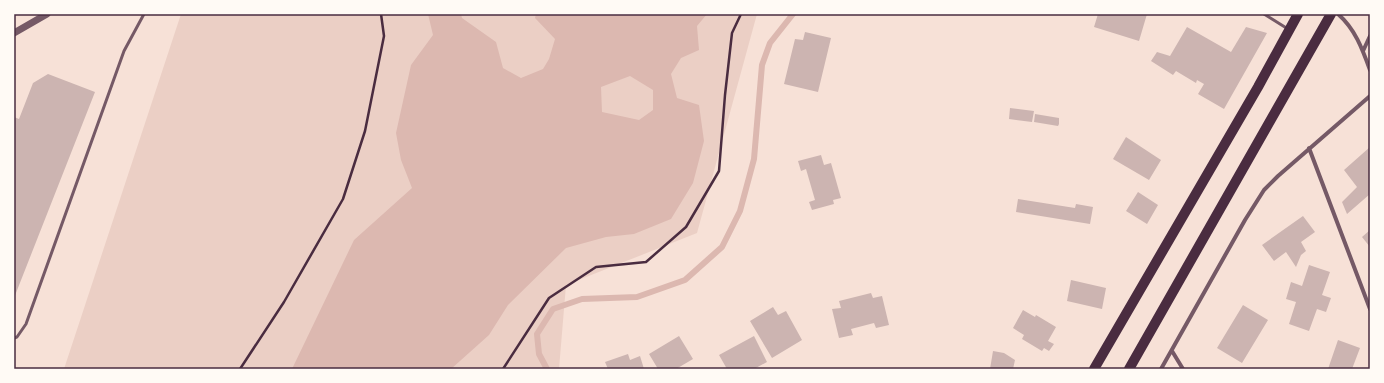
<svg xmlns="http://www.w3.org/2000/svg" width="1384" height="383" font-family="Poppins,sans-serif">
  <style>
    .green { fill: #ebcfc5 }
    .water { fill: #dcb8b0; fill-rule: evenodd }
    .lines { fill: none; stroke-linecap: round; stroke-linejoin: round }
    .stream { stroke: #dcb8b0; stroke-width: 6 }
    .building { fill: #ccb4b1 }
    .path { stroke: #4a2c40; stroke-width: 2.5 }
    .service { stroke: #755966; stroke-width: 3 }
    .minor { stroke: #755966; stroke-width: 4 }
    .tertiary { stroke: #755966; stroke-width: 7 }
    .primary { stroke: #4a2c40; stroke-width: 10 }
    .neatline { fill: none; stroke: #4a2c40; stroke-width: 1.5 }
  </style>
  <rect width="100%" height="100%" fill="#f7e1d7"/>
  <path class="green" d="M 181,14 L 757,14 L 697,233 L 566,285 L 559,369 L 64,369 Z"/>
  <path class="water" d="M 428,14 L 461,14 L 462,18 L 496,42 L 503,68 L 521,78 L 543,69 L 549,59 L 555,39 L 535,18 L 536,14 L 707,14 L 697,26 L 699,50 L 681,58 L 671,74 L 677,98 L 699,105 L 704,141 L 693,183 L 671,219 L 634,234 L 606,237 L 566,248 L 508,305 L 489,335 L 451,369 L 292,369 L 354,240 L 412,188 L 401,160 L 396,133 L 411,65 L 433,35 ZM 630,76 L 653,90 L 653,110 L 639,120 L 602,112 L 601,87 Z"/>
  <g class="lines">
    <path class="stream" d="M 547,369 L 539,354 L 537,334 L 553,309 L 582,299 L 637,297 L 685,280 L 722,247 L 740,211 L 754,159 L 762,65 L 770,43 L 793,14"/>
  </g>
  <path class="building" d="M 1098,14 L 1147,14 L 1139,41 L 1094,27 Z
    M 1187,27 L 1231,52 L 1246,27 L 1267,33 L 1224,109 L 1198,94 L 1204,84 L 1197,80 L 1196,83 L 1176,71 L 1173,75 L 1151,61 L 1157,52 L 1170,56 Z
    M 805,32 L 831,38 L 818,92 L 784,84 L 795,39 L 803,40 Z
    M 48,74 L 95,92 L 14,298 L 14,117 L 19,119 L 33,83 Z
    M 1010,108 L 1034,111 L 1032,122 L 1009,119 Z
    M 1035,114 L 1059,118 L 1059,124 L 1058,126 L 1034,122 Z
    M 1126,137 L 1161,160 L 1149,180 L 1113,159 Z
    M 1370,147 L 1370,194 L 1347,214 L 1342,202 L 1357,187 L 1344,170 Z
    M 821,155 L 824,165 L 831,163 L 841,198 L 833,200 L 834,204 L 812,210 L 809,202 L 815,200 L 806,169 L 801,171 L 798,161 Z
    M 1138,192 L 1158,205 L 1147,224 L 1126,211 Z
    M 1018,199 L 1075,208 L 1076,204 L 1093,207 L 1090,224 L 1016,212 Z
    M 1303,216 L 1315,232 L 1301,242 L 1306,251 L 1301,255 L 1296,267 L 1286,252 L 1274,261 L 1262,245 Z
    M 1370,230 L 1370,247 L 1362,237 Z
    M 1309,265 L 1330,272 L 1322,295 L 1331,298 L 1326,312 L 1317,309 L 1309,331 L 1289,324 L 1296,302 L 1286,299 L 1291,282 L 1302,286 Z
    M 1071,280 L 1106,288 L 1102,309 L 1067,301 Z
    M 871,293 L 873,298 L 882,296 L 889,325 L 876,328 L 874,323 L 851,329 L 853,335 L 839,338 L 832,309 L 841,308 L 839,301 Z
    M 1243,305 L 1268,320 L 1242,363 L 1217,348 Z
    M 773,307 L 778,315 L 786,311 L 802,340 L 772,358 L 750,321 Z
    M 1023,310 L 1035,317 L 1036,315 L 1056,327 L 1048,341 L 1054,344 L 1049,351 L 1044,348 L 1042,351 L 1022,339 L 1024,335 L 1013,328 Z
    M 679,336 L 693,359 L 676,369 L 658,369 L 649,354 Z
    M 754,336 L 767,362 L 754,369 L 727,369 L 719,355 Z
    M 1338,340 L 1360,348 L 1352,369 L 1328,369 Z
    M 993,351 L 1004,353 L 1015,360 L 1013,369 L 990,369 Z
    M 628,354 L 630,360 L 640,356 L 644,369 L 608,369 L 605,362 Z"/>
  <g class="lines">
    <path class="path" d="M 240,369 L 284,302 L 343,199 L 365,131 L 384,36 L 381,14
      M 503,369 L 549,298 L 596,267 L 646,262 L 686,227 L 719,171 L 725,95 L 732,33 L 741,14"/>
    <path class="service" d="M 1264,14 L 1288,29
      M 14,338 L 17,337 L 26,324 L 124,51 L 144,14"/>
    <path class="minor" d="M 1338,14 C 1355,29 1362,48 1370,70
      M 1363,51 L 1370,36
      M 1309,148 L 1370,309
      M 1172,351 L 1183,369
      M 1161,369 L 1245,220 L 1264,190 L 1278,176 L 1370,96"/>
    <path class="tertiary" d="M 14,33 L 47,14"/>
    <path class="primary" d="M 1094,369 L 1258,87 L 1298,14
      M 1129,369 L 1331,14"/>
  </g>
  <rect width="1384" height="383" fill="none" stroke="#fffaf5" stroke-width="30"/>
  <rect x="15" y="15" width="1354" height="353" class="neatline"/>
</svg>
